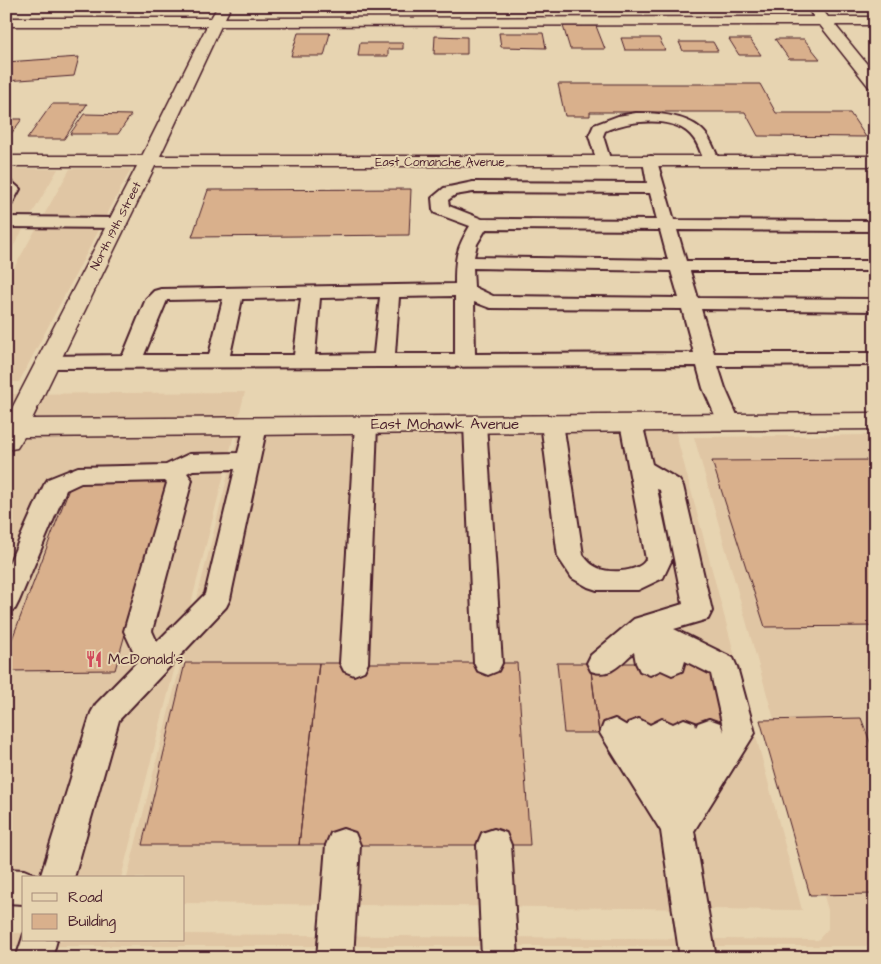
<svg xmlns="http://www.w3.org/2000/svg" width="881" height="964" font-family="'Architects Daughter',sans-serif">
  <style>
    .built { fill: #e0c6a4 }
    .building { fill: #d9b08c; stroke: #4a1f2b }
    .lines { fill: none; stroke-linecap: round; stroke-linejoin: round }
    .service-casing { stroke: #4a1f2b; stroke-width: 4 }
    .minor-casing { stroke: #4a1f2b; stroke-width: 3 }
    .service { fill: #e7d4b1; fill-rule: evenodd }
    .minor { fill: #e7d4b1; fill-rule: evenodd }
    .labels { text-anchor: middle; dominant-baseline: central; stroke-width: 4; stroke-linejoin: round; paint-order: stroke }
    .far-street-label { font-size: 12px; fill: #4a1f2b; stroke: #e7d4b1 }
    .street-label { font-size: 15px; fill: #4a1f2b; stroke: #e7d4b1 }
    .poi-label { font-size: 15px; fill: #4a1f2b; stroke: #e7d4b1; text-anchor: start }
  </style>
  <rect width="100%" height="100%" fill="#e7d4b1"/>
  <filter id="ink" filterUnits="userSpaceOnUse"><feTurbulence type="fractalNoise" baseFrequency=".02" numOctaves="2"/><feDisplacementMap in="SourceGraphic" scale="10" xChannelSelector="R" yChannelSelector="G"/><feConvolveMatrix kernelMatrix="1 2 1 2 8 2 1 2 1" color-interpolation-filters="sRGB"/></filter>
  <g filter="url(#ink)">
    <path class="built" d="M 6,169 L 58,169 L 6,259 Z
      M 70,169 L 131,169 L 19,382 L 6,382 L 6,282 Z
      M 245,392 L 121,878 L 24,878 L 6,901 L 6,394 Z
      M 675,430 L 802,910 L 184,903 L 184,878 L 127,878 L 239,431 Z
      M 875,435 L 875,946 L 6,946 L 6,933 L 24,933 L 24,940 L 184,940 L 184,934 L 818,940 L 828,929 L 828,910 L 694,437 Z"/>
    <path class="building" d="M 563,26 L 596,26 L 605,49 L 570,49 Z
      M 298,33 L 330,33 L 324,56 L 291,56 Z
      M 499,33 L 543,33 L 546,48 L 501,47 Z
      M 435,36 L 467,37 L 467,54 L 434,54 Z
      M 621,38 L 659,38 L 665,50 L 625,50 Z
      M 729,39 L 750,39 L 761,55 L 739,55 Z
      M 775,39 L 804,39 L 820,59 L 789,59 Z
      M 679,42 L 713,42 L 718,51 L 683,51 Z
      M 360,43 L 403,43 L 403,49 L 388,49 L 388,56 L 358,56 Z
      M 79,57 L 74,76 L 6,81 L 6,62 Z
      M 558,84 L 760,84 L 776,113 L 850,113 L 866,137 L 758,136 L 745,112 L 590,112 L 590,116 L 565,116 Z
      M 52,104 L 87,104 L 64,139 L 27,139 Z
      M 84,114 L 131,115 L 118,134 L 70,134 Z
      M 6,119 L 22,119 L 8,138 L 6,138 Z
      M 411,189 L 409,235 L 192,237 L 208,190 Z
      M 875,460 L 875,626 L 765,627 L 712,461 Z
      M 168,480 L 115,670 L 6,671 L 6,655 L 72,481 Z
      M 185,663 L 319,663 L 299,845 L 142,845 Z
      M 319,663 L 517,663 L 530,845 L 299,845 Z
      M 557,663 L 590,663 L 599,733 L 564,733 Z
      M 590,663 L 712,663 L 729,733 L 599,733 Z
      M 861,718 L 875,755 L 875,894 L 810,895 L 760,720 Z"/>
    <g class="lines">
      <g class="service-casing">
        <path id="service" d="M 636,113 C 658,113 690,115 705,133 C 712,141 715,152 720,161 L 717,164 L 707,164 C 701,157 700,147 694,139 C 677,114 629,120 605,131 L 603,136 L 611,162 L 608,165 L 598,165 L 589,136 L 594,125 L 618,116 Z
          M 651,156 L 656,158 L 674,220 L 875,221 L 875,231 L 677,230 L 686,261 L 875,261 L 875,271 L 690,271 L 698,298 L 875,299 L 875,311 L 701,309 L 714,353 L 875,353 L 875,365 L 718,366 L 725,388 L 740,422 L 737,427 L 729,429 L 721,427 L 718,422 L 703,388 L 697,366 L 47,368 L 40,366 L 37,362 L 40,358 L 47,356 L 123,355 L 146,299 L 154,291 L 161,289 L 455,284 C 455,258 456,249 470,226 L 435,213 L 433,209 L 432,198 L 444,188 L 473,182 L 647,183 L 643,161 L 646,158 ZM 473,192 L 650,193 L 657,220 L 482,219 L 449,206 L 448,200 L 455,195 ZM 486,229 L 660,230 L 668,260 L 474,257 L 477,244 ZM 473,268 L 671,271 L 679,298 L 493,296 L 474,287 ZM 455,296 L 455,354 L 395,354 L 399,297 ZM 380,297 L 374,354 L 315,355 L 320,298 ZM 301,298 L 294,355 L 230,355 L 242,299 ZM 223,299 L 209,355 L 144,355 L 167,300 ZM 474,302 L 490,308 L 682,309 L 694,353 L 475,354 Z
          M 6,180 L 12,182 L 20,189 L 12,204 L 6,205 Z
          M 6,217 L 118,218 L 124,219 L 127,223 L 124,227 L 118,228 L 6,227 Z
          M 552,416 L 560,418 L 563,423 L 583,555 C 588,561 591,565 598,568 C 610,574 641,572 646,559 L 620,423 L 623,418 L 631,416 L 639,418 L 642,423 L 652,464 L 679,480 L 683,486 L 712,611 L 708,619 L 674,629 L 733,658 L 737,667 L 755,733 L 694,831 L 716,958 L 680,958 L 661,831 L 600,733 L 604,723 L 615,719 L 627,726 L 628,723 L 639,719 L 650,725 L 662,719 L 673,724 L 684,719 L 695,723 L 696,727 L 698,723 L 709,719 L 720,723 L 724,732 L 711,674 L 685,661 L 682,671 L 672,675 L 661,670 L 650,675 L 640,671 L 636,663 L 634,652 C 620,664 611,678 591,671 L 587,663 L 591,655 L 634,619 L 683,604 L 660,490 L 657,489 L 672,559 L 663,578 L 638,590 L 597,590 L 588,587 L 572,578 L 558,557 L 541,423 L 544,418 Z
          M 475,417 L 483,419 L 486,424 L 502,663 L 498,671 L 488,675 L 478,671 L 474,663 L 464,424 L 467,419 Z
          M 366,418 L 374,420 L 377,425 L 368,663 L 364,671 L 354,675 L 344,671 L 340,663 L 355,425 L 358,420 Z
          M 256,419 L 264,421 L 267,426 L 230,599 L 226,607 L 119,720 L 74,878 L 40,878 L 91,713 L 96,704 L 138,661 L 124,631 L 167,483 L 165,481 L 81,483 L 66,490 L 19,601 L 15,609 L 6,612 L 6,570 L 44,485 L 48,479 L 78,467 L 166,465 L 189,454 L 238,453 L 245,426 L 248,421 ZM 235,469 L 205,594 L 157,642 L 152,631 L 192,480 L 187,473 L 193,470 Z
          M 343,829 L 355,833 L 360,845 L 353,958 L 317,958 L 326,845 L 331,833 Z
          M 494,829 L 506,833 L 511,845 L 518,958 L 482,958 L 477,845 L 482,833 Z
          M 6,869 L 24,870 L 36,875 L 37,878 L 24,878 L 24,904 L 6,903 Z
          M 24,934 L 24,940 L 57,940 L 52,958 L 16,958 Z"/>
      </g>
      <g class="minor-casing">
        <path id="minor" d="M 218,6 L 228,6 L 230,8 L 225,18 L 814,17 L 809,11 L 816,7 L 821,8 L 828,17 L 875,17 L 875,25 L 835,25 L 875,74 L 875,89 L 869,87 L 820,25 L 221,26 L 160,156 L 875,156 L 875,166 L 155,166 L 32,419 L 875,413 L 875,429 L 24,437 L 17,448 L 6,450 L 6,420 L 137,166 L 6,166 L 6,156 L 142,156 L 207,26 L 6,26 L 6,18 L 211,18 Z"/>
      </g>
      <use href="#service" class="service"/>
      <use href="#minor" class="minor"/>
    </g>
  </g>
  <defs>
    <g id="restaurant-bare" transform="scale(1.35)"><path d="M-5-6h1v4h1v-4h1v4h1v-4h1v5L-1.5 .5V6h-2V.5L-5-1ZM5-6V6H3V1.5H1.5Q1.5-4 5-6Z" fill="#d1495b" stroke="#e7d4b1" stroke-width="2.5" paint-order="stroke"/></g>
  </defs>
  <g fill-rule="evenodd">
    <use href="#restaurant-bare" x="94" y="659"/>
  </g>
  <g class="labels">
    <g class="far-street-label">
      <text x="440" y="162">East Comanche Avenue</text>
      <text transform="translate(116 226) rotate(-63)">North 19th Street</text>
    </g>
    <g class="street-label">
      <text x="445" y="424">East Mohawk Avenue</text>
    </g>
    <g class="poi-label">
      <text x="108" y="659">McDonald's</text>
    </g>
  </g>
  <rect width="881" height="964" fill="none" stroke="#e7d4b1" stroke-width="25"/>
  <rect x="12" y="12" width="856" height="939" fill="none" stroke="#4a1f2b" stroke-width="2" filter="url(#ink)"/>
  <rect x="22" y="876" width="162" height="65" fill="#e7d4b1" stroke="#a88c7b"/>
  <rect x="32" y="893" width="25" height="8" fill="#e7d4b1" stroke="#a88c7b"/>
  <text x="68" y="902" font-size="15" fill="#4a1f2b">Road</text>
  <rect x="32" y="914" width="25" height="15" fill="#d9b08c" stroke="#a88c7b"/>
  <text x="68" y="926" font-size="15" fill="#4a1f2b">Building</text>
</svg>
